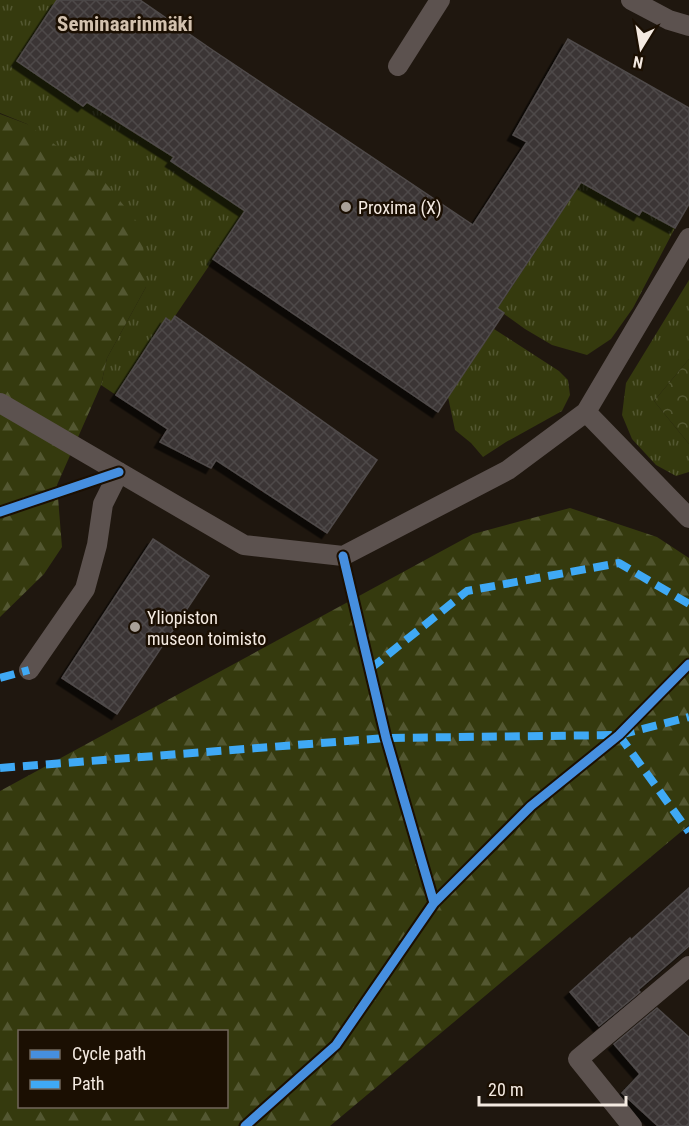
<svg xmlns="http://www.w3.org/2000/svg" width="689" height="1126" font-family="'Roboto Condensed',sans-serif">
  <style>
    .grass { fill: url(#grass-tufts) }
    .forest { fill: url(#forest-firs); fill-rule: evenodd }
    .park { fill: url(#park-crowns) }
    .building { fill: url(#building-cross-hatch); stroke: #4f4a4a; stroke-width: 1.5; filter: url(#shadow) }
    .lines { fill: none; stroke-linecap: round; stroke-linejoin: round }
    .lane { stroke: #5c524f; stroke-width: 20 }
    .quiet { stroke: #3fa9f5; stroke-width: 8; stroke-dasharray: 15 8; stroke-linecap: butt }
    .cycleway-casing { stroke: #1b0f02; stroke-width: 13 }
    .cycleway { stroke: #468fdf; stroke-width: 9 }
    .poi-dot { fill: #a9a098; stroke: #1b0f02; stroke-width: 2 }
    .labels { text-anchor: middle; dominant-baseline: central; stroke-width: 5; stroke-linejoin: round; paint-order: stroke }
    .poi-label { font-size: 18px; fill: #f4eae1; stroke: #1b0f02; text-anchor: start }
    .quarter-label { font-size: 21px; font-weight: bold; fill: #d3c2af; stroke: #1b0f02 }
  </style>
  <defs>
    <pattern id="grass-tufts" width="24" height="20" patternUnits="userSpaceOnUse" patternTransform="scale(1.5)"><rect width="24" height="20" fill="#353a0e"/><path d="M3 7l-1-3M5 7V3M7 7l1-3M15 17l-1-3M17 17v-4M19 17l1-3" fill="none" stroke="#535731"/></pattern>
    <pattern id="forest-firs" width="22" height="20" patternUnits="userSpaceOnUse" patternTransform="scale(1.5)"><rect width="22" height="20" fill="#353a0e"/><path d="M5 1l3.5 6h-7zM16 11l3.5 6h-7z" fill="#535731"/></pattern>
    <pattern id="park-crowns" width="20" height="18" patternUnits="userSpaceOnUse" patternTransform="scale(1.5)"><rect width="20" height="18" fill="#353a0e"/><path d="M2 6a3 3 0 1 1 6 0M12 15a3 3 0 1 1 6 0" fill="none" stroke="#535731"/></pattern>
    <pattern id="building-cross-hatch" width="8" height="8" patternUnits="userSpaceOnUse" patternTransform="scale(1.5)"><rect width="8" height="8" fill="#3b3635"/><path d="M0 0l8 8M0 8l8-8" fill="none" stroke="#4e4a48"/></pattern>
    <filter id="shadow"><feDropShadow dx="-5.5" dy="5.5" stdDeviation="0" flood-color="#0009"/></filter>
  </defs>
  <rect width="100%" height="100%" fill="#1f170f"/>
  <path class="grass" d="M 0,0 L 57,0 L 17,61 L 83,106 L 87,102 L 174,157 L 171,161 L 325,259 L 215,257 L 171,322 L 167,318 L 116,395 L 101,385 L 107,358 L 146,287 L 27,124 L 0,113 Z
    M 585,177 L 587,186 L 638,215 L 642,210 L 675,228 L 633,308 L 611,339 L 587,355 L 552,345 L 525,329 L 497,309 Z
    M 689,280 L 689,359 L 654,401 L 689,444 L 689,472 L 676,476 L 656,465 L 632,439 L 622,415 L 626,383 Z
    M 494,329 L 559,371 L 568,380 L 570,395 L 562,411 L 506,442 L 483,457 L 471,443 L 455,430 L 448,397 Z"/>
  <path class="forest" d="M 0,114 L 27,124 L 103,180 L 142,228 L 146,287 L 107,358 L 101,385 L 57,485 L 62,547 L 44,574 L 0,617 Z
    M 570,508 L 657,537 L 689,558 L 689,825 L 330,1126 L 0,1126 L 0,791 L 473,534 ZM 20,1032 L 226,1032 L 226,1106 L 20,1106 Z"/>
  <path class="park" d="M 689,359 L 689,444 L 654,401 Z"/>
  <path class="building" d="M 57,0 L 140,0 L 211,49 L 473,225 L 527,142 L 513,135 L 568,39 L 689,108 L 689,204 L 675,228 L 642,210 L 639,215 L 581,182 L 497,308 L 504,313 L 438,412 L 213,259 L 245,211 L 171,161 L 174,157 L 87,102 L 83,106 L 17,61 Z
    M 175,316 L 377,460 L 327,533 L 216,460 L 211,468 L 160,442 L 168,429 L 116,395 L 166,318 L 171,322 Z
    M 153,539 L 209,576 L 117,714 L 62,678 Z
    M 689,888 L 689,946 L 638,990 L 640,992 L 599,1026 L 570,992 L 630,938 L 631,940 Z
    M 657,1008 L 689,1037 L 689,1126 L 658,1126 L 622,1093 L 640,1074 L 614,1044 Z"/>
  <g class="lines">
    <path class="lane" d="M 631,0 L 669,20 L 689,26
      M 398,66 L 440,0
      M 0,403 L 244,545 L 343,556 L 508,470 L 586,412 L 689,238
      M 586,412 L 689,518
      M 29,670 L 85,589 L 97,545 L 103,504 L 119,472
      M 632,1126 L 578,1059 L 689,966"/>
    <path class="quiet" d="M 370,669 L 467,591 L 619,563 L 689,604
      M 0,678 L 29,670
      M 619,735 L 689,832
      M 0,768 L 386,738 L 619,735 L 689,717"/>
    <g class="cycleway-casing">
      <path id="cycleway" d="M 0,512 L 119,472
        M 343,556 L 386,738 L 434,903
        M 245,1126 L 336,1045 L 434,903 L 531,806 L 619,735 L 689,664"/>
    </g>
    <use href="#cycleway" class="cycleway"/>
  </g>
  <g class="poi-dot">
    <circle cx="346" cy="207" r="6"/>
    <circle cx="135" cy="627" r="6"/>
  </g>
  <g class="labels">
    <g class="poi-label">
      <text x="358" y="207">Proxima (X)</text>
      <text x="147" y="617">Yliopiston<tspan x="147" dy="21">museon toimisto</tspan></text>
    </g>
    <g class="quarter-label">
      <text x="125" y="24">Seminaarinmäki</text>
    </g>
  </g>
  <rect x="18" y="1030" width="210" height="78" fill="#1b0f02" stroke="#72675b" stroke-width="1.5"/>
  <rect x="30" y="1050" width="30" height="9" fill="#468fdf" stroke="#72675b" stroke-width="1.5"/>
  <text x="72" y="1060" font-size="18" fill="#f4eae1">Cycle path</text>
  <rect x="30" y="1080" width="30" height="9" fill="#3fa9f5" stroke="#72675b" stroke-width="1.5"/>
  <text x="72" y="1090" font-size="18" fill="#f4eae1">Path</text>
  <g transform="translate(641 48) rotate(191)" stroke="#1b0f02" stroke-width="4.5" paint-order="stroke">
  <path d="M0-4.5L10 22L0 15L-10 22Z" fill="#f4eae1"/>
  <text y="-9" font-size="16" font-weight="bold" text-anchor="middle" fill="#f4eae1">N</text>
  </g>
  <path d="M479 1096v9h147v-9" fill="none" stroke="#f4eae1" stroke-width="3"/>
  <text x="488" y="1096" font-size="18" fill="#f4eae1" stroke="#1b0f02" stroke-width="4.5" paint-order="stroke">20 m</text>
</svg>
